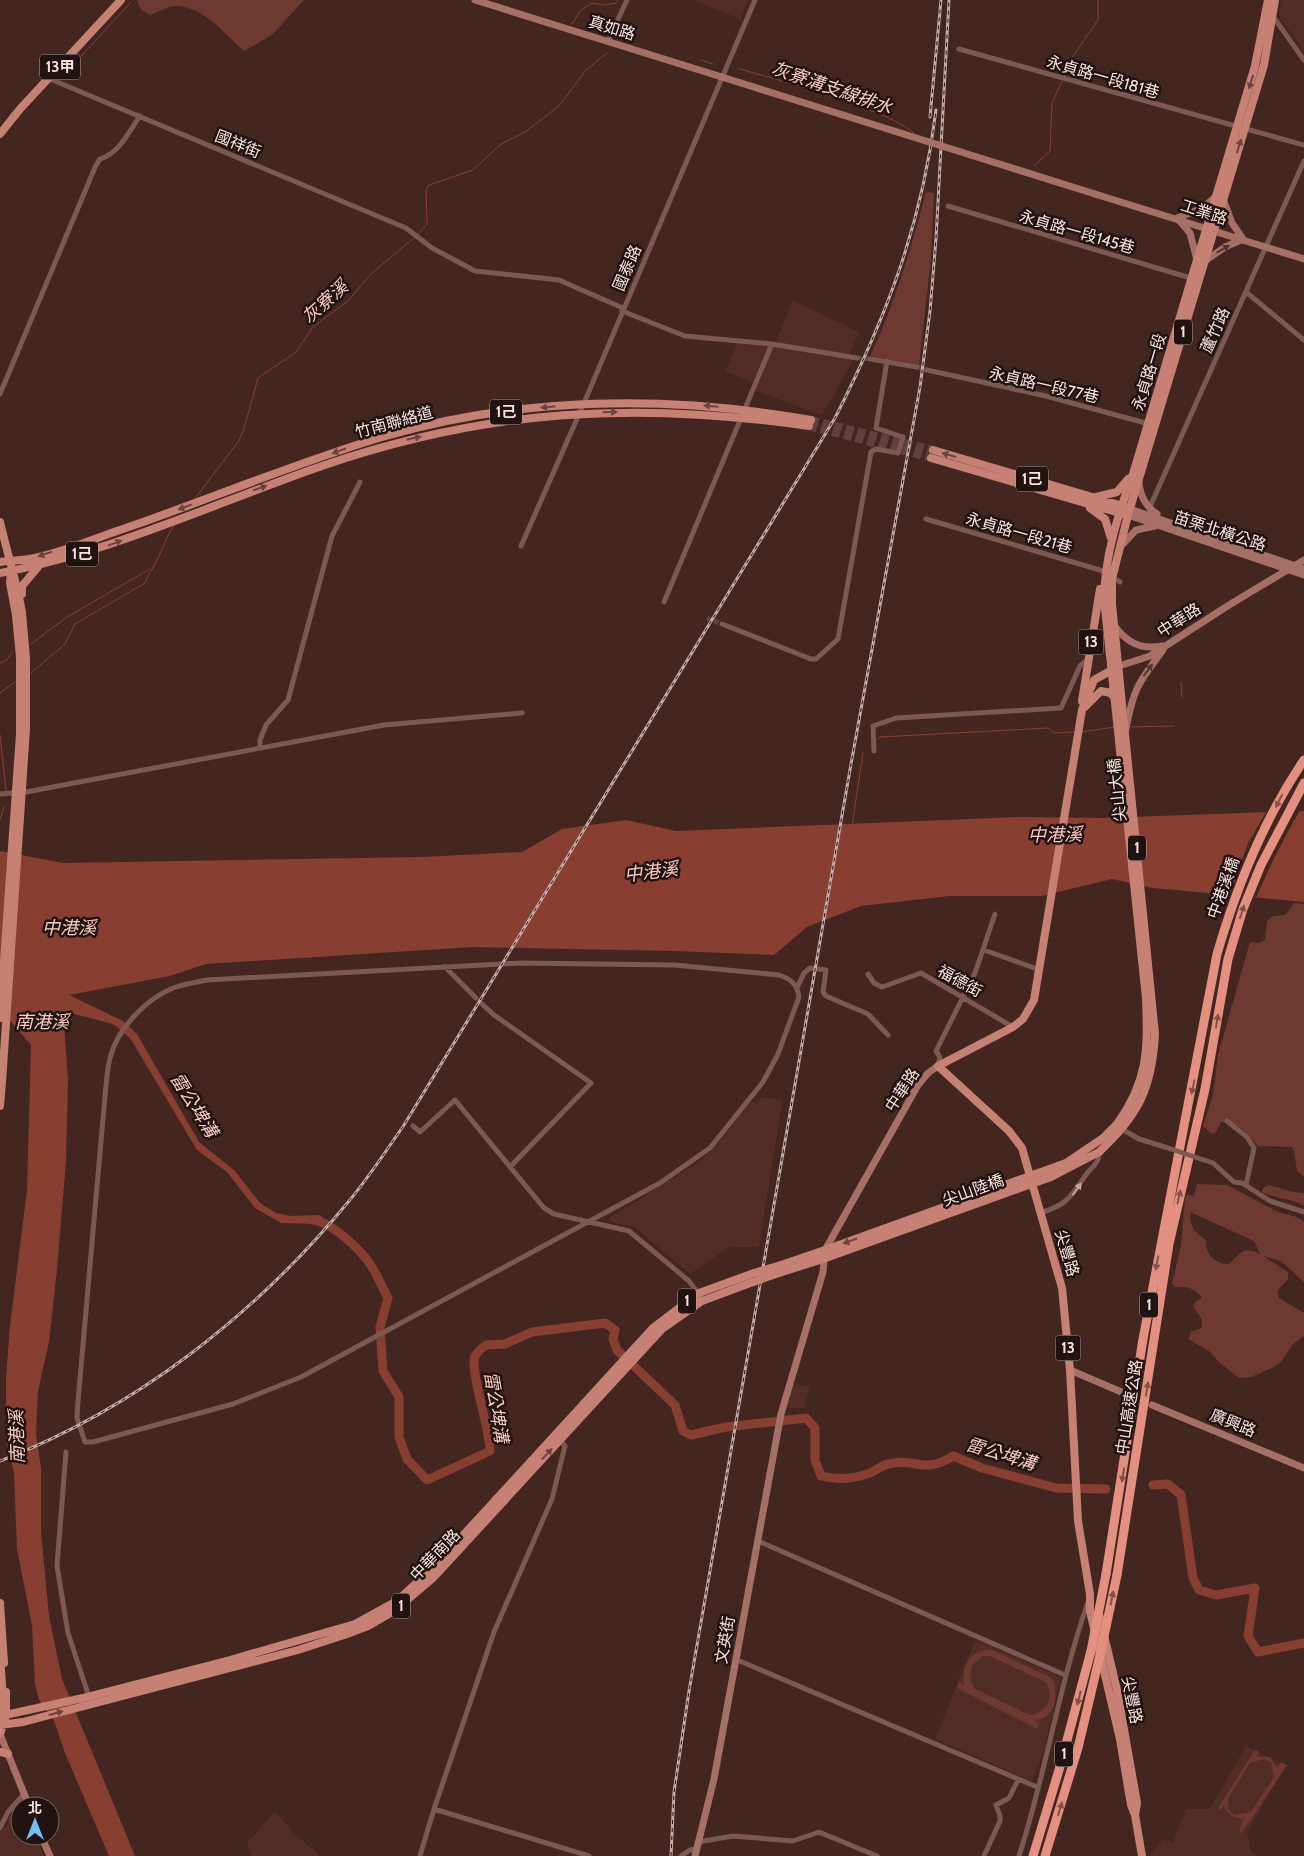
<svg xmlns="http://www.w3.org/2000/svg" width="1304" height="1856" font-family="Cabin,'Noto Sans TC',sans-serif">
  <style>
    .built { fill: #522d26 }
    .green { fill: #6d3930; fill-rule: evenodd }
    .water { fill: #893e32 }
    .pier { fill: #442621 }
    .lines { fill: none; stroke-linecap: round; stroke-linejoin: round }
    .stream { stroke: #893e32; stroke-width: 1 }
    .river { stroke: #893e32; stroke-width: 9 }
    .street-tunnel { stroke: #5f423d; stroke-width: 5; stroke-dasharray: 5 2.5; stroke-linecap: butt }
    .primary-tunnel { stroke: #5f423d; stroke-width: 8; stroke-dasharray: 8 4; stroke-linecap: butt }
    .street { stroke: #7c5953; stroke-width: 5 }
    .secondary { stroke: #a67066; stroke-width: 7 }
    .primary { stroke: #c78174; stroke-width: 8 }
    .highway { stroke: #e49081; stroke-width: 9 }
    .rail-casing { stroke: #c3aba7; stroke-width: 3 }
    .rail { stroke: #211311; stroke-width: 1; stroke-dasharray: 4; stroke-linecap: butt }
    .street-bridge { stroke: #7c5953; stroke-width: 5 }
    .secondary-bridge { stroke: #a67066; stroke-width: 7 }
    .primary-bridge { stroke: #c78174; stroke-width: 8 }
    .highway-bridge { stroke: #e49081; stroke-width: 9 }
    .oneway { fill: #6c443e }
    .oneway2 { fill: #50342f }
    .oneway3 { fill: #825249 }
    .oneway4 { fill: #c0a49f }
    .labels { text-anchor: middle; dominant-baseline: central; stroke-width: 5; stroke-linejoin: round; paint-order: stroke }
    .shield { fill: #211311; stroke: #b7a4a0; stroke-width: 1 }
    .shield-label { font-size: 15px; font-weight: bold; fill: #f7e2de }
    .street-label { font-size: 16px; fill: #f7e2de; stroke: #211311 }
    .water-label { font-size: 18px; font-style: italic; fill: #f9cbc2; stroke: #211311 }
  </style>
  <rect width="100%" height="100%" fill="#442621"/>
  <path class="built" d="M 693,0 L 748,0 L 740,19 Z
    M 1281,0 L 1304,0 L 1304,52 L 1279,16 Z
    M 792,300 L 859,332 L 850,353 L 854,355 L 853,360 L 822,415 L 754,390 L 757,384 L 725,371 L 738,343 L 769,346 L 777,341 Z
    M 761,1097 L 782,1101 L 759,1247 L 729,1247 L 690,1274 L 635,1227 L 612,1222 L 609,1218 L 696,1164 L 719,1143 L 751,1101 L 755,1103 Z
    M 794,1383 L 810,1387 L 804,1408 L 787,1408 Z
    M 975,1640 L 1061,1677 L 1043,1753 L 1032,1781 L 935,1739 Z
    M 1246,1746 L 1286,1766 L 1247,1832 L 1251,1852 L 1259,1856 L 1148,1856 L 1163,1839 L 1173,1843 L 1186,1809 L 1210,1809 Z
    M 20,1801 L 23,1806 L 20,1806 L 20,1836 L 36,1836 L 44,1856 L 0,1856 L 0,1831 L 7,1826 L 9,1817 Z
    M 275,1812 L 294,1833 L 320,1856 L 251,1856 L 247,1842 L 262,1828 L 263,1824 Z"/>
  <path class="green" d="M 137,0 L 304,0 L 272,35 L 244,51 C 226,35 203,6 176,6 C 168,6 158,12 150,15 L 141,10 Z
    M 926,192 L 934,193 L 931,258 L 919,365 L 870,356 C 895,304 911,248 926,192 Z
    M 1294,903 L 1304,904 L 1304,1177 L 1297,1171 L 1294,1151 L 1292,1147 L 1258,1146 C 1248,1134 1238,1121 1221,1122 L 1216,1132 L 1212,1134 L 1203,1126 L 1213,1095 L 1218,1055 L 1250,942 L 1259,943 L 1265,940 L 1267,921 L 1273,916 L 1285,915 Z
    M 1197,1184 L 1227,1185 L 1278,1212 L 1297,1217 L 1304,1222 L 1304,1282 L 1281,1261 L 1263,1256 L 1288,1272 L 1288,1279 L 1277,1291 L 1279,1298 L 1304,1313 L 1304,1336 L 1292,1345 L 1282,1361 L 1274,1367 L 1251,1377 L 1239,1378 L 1220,1363 L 1209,1351 L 1188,1339 L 1191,1332 L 1202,1328 L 1202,1320 L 1193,1306 L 1195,1302 L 1202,1298 C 1196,1288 1185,1286 1175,1287 L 1172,1284 L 1181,1245 L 1185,1198 L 1187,1194 L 1194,1196 ZM 1190,1212 L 1254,1241 L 1260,1254 C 1243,1246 1242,1252 1229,1264 C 1215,1264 1205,1254 1206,1240 C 1194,1233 1190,1226 1190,1212 Z
    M 1269,1185 L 1293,1192 L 1304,1193 L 1304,1206 C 1290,1198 1276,1199 1262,1192 L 1263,1188 Z
    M 990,1649 L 1050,1677 L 1055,1684 C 1056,1704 1056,1714 1035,1721 L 1039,1723 L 1037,1729 L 957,1688 L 959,1682 L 964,1685 C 961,1665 971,1651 990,1649 ZM 983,1656 L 990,1656 L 1045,1682 C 1056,1695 1046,1714 1030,1715 L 975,1689 L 970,1679 L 972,1665 Z
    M 1255,1750 L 1259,1752 L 1256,1757 L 1270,1757 L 1277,1768 L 1281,1762 L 1287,1765 L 1242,1833 L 1239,1830 L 1244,1819 C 1234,1818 1226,1815 1224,1804 L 1221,1810 L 1218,1808 ZM 1264,1759 L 1271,1762 L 1274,1777 L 1251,1812 L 1234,1815 L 1228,1809 L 1228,1798 L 1250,1763 Z"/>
  <path class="water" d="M 1304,811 L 1304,902 L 1153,888 L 1112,879 L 1041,896 L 949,896 L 861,906 L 807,927 L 774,955 L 675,951 L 472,947 L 206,964 L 170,976 L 69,995 L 123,1021 L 137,1034 L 199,1142 L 235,1171 L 260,1203 L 276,1213 L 291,1216 L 320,1215 L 325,1220 L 320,1224 L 281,1223 L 255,1208 L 227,1172 L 197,1150 L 130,1038 L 113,1024 L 63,1011 L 68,1079 L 66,1161 L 57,1269 L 49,1342 L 38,1391 L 36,1434 L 41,1468 L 41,1532 L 49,1616 L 62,1679 L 135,1856 L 109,1856 L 65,1753 L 54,1721 L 39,1700 L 35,1684 L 32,1625 L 17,1549 L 14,1473 L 6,1442 L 6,1378 L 10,1326 L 27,1190 L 31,1045 L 0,1009 L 0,851 L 63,863 L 423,857 L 522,852 L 562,829 L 626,820 L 676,831 L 1020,817 L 1100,818 Z"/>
  <path class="pier" d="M 1301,808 L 1275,856 L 1255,900 L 1229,898 L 1248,843 L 1268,809 Z"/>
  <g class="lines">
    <path class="stream" d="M 572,24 L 581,10 L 592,3 L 605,5 L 616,3 L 618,0
      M 701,60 L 713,64
      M 74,64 L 131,2
      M 740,69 C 776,79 810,89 844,101 C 868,110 894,117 914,133
      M 1064,77 L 1073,56 L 1098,20 L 1098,0
      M 1034,166 L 1050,151 L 1052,103 L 1062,81
      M 418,234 L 427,224 L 426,190 L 429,185 L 473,170 L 501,144 L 525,132 L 559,106 L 586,70 L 607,53
      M 194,500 L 238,442 L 244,429 L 258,378 L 296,352 L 313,327 L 348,301 L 371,274 L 415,237
      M 31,644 L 67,617 L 150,569
      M 0,663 L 7,660 L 12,652
      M 31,673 L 65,644 L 75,624 L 145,583 C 149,573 154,567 158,558 C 164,546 167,535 174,525
      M 1181,682 L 1182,697
      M 0,693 L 15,682
      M 1129,727 L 1174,726
      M 1081,732 L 1115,727
      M 0,735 L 6,790
      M 876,740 L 880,737 L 1049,728 L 1054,733 L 1074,732
      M 0,820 L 4,807
      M 852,826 L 863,753"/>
    <path class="river" d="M 312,1220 C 329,1220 360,1249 370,1264 C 377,1274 382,1287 388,1298 L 380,1327 L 383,1371 L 399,1397 L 399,1437 L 407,1459 L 427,1480 L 490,1451 C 490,1429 469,1369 475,1356 C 477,1352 482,1348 486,1345 L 505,1344 L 532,1332 L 605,1323 L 615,1330 L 613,1339 L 617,1350 L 675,1405 L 683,1431 L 691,1435 L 726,1427 L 806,1418 L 815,1428 L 815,1460 L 821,1476 C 836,1480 852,1479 867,1474 C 875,1472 881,1465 889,1464 C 915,1457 924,1475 953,1456 L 982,1468 L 1056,1488 L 1106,1489
      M 1153,1485 L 1168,1484 L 1181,1495 L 1193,1578 L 1199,1590 L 1216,1595 L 1255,1588 L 1248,1636 L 1258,1652 L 1304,1643"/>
    <path class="street-tunnel" d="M 857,358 L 870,359
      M 917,367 L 927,370
      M 707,618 L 722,624"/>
    <path class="primary-tunnel" d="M 811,420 L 933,450
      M 809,426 L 931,458"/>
    <path class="street" d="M 1272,15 L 1304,60
      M 608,41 L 627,0
      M 959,49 L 1304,145
      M 50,79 L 406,228 L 432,248 L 475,271 L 559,280 L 623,308
      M 948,206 L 1194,279
      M 1246,292 L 1304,340
      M 622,311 L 685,336 L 772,344 L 857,358
      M 870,359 L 917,367
      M 887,361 L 876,428 L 903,437
      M 927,370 L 1046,396 L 1149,424
      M 0,394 L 96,165 L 100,159 C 119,154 129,131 140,116
      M 1149,509 L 1304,161
      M 926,519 L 1100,570 L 1120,582
      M 521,546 L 584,403 L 755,0
      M 664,602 L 772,344
      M 722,624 L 811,659 L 816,659 L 838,639 L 871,452 L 876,449 L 898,453
      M 260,748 L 260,740 L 266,725 L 288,700 L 332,536 L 360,482
      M 874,751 L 873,726 L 896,718 L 1061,708 L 1080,666 L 1088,659
      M 0,794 L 26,792 L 384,725 L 522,713
      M 984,950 L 1040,970
      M 520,963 L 674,965 L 779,975 C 791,979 797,984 799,997 L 778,1054 L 763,1082 L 710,1148 L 660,1183 L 301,1377 L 233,1404 L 93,1442 L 85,1442 L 77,1418 L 78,1401 L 106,1085 C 107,1076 108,1066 110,1058 C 117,1029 146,999 173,988 C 184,984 196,982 207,980 Z
      M 445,967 L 476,998
      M 868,974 L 874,983 L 882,987 L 921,973 L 1013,1027
      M 797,988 L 804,973 L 810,968 L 826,970 L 823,992 L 826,996 L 868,1014 L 888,1035
      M 481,1003 L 494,1015 L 591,1083 L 510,1167
      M 938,1066 L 940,1057 L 936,1051 L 975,973 L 995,914
      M 1227,1121 L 1247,1137 L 1254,1148 L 1246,1185
      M 413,1126 L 420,1132 L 455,1100 L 544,1208 L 554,1214 L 629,1231 L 689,1281 L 700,1296
      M 1120,1128 L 1139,1139 L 1165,1147
      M 1204,1160 L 1213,1163 L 1234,1182 L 1242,1183 L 1270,1201 L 1304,1212
      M 1040,1213 C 1070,1204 1071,1195 1088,1172 C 1094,1165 1099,1163 1099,1152
      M 66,1452 L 57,1566 L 68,1633 L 89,1697
      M 758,1541 L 1065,1675
      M 735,1659 L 1037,1787
      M 434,1809 L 589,1856
      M 0,1828 L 8,1812 L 24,1794
      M 698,1842 L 733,1836 L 793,1841 L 819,1832 L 877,1856
      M 420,1856 L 434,1809 L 494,1632 L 552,1499 L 565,1446 L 559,1439
      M 681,1856 L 690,1850 L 696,1849
      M 984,1856 L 1000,1821 L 1000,1816 L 996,1805 L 1009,1798 L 1018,1780
      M 1019,1856 C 1046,1773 1059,1685 1088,1602"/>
    <path class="secondary" d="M 475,0 L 741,83
      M 1095,194 L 1304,259
      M 1197,260 L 1190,233 L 1177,218 L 1203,208 L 1216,196
      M 1205,261 L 1225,247 L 1243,239 L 1232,223 L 1223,199
      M 1139,482 C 1140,496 1145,506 1157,514
      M 1130,509 L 1304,569
      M 1128,515 L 1304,575
      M 1121,546 L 1136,530 L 1155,526
      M 1114,625 C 1126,642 1140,650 1162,646
      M 1119,666 L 1150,656 L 1229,605 L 1304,560
      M 1126,729 C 1133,689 1139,682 1163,650
      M 1070,1370 L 1126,1394
      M 1152,1405 L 1304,1468
      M 0,1734 L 29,1806
      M 41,1836 L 50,1856
      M 695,1856 L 714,1779 L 781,1414 L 823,1272 L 825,1250 L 918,1085 L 928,1073 L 938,1066"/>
    <path class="primary" d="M 0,134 L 20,109 L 121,0
      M 933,450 L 1126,507
      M 931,458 L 1123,514
      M 1096,497 L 1117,492 L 1128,479
      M 1090,508 L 1105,519 L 1111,538
      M 0,522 C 7,553 17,582 22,613
      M 0,562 C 10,560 19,561 29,559 C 56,555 91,540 117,531 C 206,501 292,464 382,437 C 521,396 669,395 811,420
      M 11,571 L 10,583 L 16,615
      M 0,573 C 112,552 215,503 322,466 C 488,409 636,401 809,426
      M 22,594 L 22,586 L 38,567
      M 1119,666 L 1094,680 L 1082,710 L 1034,1000 L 1023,1019 L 1013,1027 L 938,1066 L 1009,1131 L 1022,1148 L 1062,1288 L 1070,1370 L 1078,1521 L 1090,1594 L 1090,1611 L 1120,1739 L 1131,1805 L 1135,1815
      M 1082,701 L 1100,589
      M 1085,707 L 1101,691 L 1111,693 L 1115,699
      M 0,1106 L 2,1082
      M 1117,1124 C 1148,1081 1148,1050 1146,998 L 1104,598 C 1105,555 1118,514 1133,474 L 1255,66 L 1268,0
      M 1099,1152 C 1139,1115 1152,1088 1155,1034 L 1112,604 L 1112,579 L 1128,515 L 1264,65 L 1275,0
      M 781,1265 L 825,1250
      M 779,1273 L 823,1259
      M 0,1603 L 4,1663
      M 1099,1614 L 1117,1690 L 1137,1803 L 1135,1815 L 1142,1856
      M 0,1716 L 83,1698 L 230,1660 L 355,1624 L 397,1601 L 435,1566 L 653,1328 L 699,1293 L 754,1273
      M 0,1725 L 23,1722 L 298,1650 L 347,1634 L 368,1626 L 394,1611 L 433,1578 L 662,1329 L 702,1301 L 753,1282
      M 0,1734 L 6,1716 L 6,1692
      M 0,1752 L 8,1754"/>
    <path class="highway" d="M 1106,1574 L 1143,1339 L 1217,954 C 1237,885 1264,819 1304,760
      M 1117,1575 L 1169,1244 L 1205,1089 L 1228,959 L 1243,909 L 1261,865 L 1304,783
      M 1033,1856 L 1059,1770 L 1091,1651
      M 1045,1856 L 1078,1748 L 1100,1655"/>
    <g class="rail-casing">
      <path id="rail" d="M 930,117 L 941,0
        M 0,1461 C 137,1408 256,1314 349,1201 C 369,1177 386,1151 404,1125 L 835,418 C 887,316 922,224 936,110
        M 671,1856 L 674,1792 L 689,1691 L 851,764 L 920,387 L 930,311 L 936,239 L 949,0"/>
    </g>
    <use href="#rail" class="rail"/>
    <path class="street-bridge" d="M 898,453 L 903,437
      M 1165,1147 L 1204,1160"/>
    <path class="secondary-bridge" d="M 741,83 L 1095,194"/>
    <path class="primary-bridge" d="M 0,1018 L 20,734 L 20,657 L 16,615
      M 2,1082 L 26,729 L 26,658 L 22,613
      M 825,1250 L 1066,1163 L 1103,1138 L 1117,1124
      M 823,1259 L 1051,1177 L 1099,1152
      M 754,1273 L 781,1265
      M 753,1282 L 779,1273
      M 0,1656 L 3,1698 L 0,1726"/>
    <path class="highway-bridge" d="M 1091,1651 L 1106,1574
      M 1100,1655 L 1117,1575"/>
  </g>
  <defs><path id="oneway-solid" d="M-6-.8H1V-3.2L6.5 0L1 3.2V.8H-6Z" transform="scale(1.25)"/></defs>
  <g class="oneway">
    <use href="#oneway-solid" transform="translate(1251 82) rotate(107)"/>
    <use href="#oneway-solid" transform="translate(1239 146) rotate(-73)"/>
    <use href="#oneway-solid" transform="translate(711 406) rotate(-175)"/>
    <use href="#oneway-solid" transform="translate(548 407) rotate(174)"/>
    <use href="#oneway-solid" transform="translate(610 412) rotate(-2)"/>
    <use href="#oneway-solid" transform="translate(414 438) rotate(-13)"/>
    <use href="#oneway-solid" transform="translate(339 451) rotate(161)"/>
    <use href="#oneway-solid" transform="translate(949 455) rotate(-164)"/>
    <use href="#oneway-solid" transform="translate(260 488) rotate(-20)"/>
    <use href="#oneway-solid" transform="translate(185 507) rotate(159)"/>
    <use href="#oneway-solid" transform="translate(115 543) rotate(-20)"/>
    <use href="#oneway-solid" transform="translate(45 554) rotate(162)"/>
    <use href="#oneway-solid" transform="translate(850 1241) rotate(161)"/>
    <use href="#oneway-solid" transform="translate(547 1454) rotate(-47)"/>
    <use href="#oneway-solid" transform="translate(56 1713) rotate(-15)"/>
  </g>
  <g class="oneway2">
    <use href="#oneway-solid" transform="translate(1223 249) rotate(-30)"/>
    <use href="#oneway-solid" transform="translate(1148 670) rotate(-53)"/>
  </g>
  <g class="oneway3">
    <use href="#oneway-solid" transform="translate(1279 801) rotate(117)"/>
    <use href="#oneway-solid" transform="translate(1242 912) rotate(-72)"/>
    <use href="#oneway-solid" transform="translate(1217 1021) rotate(-81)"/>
    <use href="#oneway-solid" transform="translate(1193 1087) rotate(102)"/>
    <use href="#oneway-solid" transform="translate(1179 1197) rotate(-77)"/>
    <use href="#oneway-solid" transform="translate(1157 1263) rotate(101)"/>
    <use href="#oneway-solid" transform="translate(1147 1389) rotate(-81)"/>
    <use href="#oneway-solid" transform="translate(1123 1475) rotate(99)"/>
    <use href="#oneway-solid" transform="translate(1112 1598) rotate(-79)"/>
    <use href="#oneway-solid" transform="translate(1079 1698) rotate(104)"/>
    <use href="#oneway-solid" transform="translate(1060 1809) rotate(-73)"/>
  </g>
  <use class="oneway4" href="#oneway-solid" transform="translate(1077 1189) rotate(-55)"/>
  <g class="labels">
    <g class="shield">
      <rect x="40" y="54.5" width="40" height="25" rx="4"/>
      <rect x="1174" y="319.5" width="18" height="25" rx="4"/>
      <rect x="490" y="399.5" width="32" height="25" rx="4"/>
      <rect x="1016" y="466.5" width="32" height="25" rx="4"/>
      <rect x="66" y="541.5" width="32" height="25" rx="4"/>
      <rect x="1078.5" y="629.5" width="25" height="25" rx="4"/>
      <rect x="1128" y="835.5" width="18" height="25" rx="4"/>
      <rect x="678" y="1288.5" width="18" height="25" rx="4"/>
      <rect x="1140" y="1292.5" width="18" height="25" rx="4"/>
      <rect x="1055.5" y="1335.5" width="25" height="25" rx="4"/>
      <rect x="392" y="1593.5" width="18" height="25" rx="4"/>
      <rect x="1055" y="1741.5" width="18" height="25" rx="4"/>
    </g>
    <g class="shield-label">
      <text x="60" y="67">13甲</text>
      <text x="1183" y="332">1</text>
      <text x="506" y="412">1己</text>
      <text x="1032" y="479">1己</text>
      <text x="82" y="554">1己</text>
      <text x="1091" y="642">13</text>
      <text x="1137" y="848">1</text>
      <text x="687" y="1301">1</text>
      <text x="1149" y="1305">1</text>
      <text x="1068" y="1348">13</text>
      <text x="401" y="1606">1</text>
      <text x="1064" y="1754">1</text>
    </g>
    <g class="street-label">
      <text transform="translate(612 28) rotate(17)">真如路</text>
      <text transform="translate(1103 77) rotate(16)">永貞路一段181巷</text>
      <text transform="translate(238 144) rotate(22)">國祥街</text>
      <text transform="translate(1204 212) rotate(18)">工業路</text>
      <text transform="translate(1077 232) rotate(16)">永貞路一段145巷</text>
      <text transform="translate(627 268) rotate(-67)">國泰路</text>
      <text transform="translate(1215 330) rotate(-66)">蘆竹路</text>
      <text transform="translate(1149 372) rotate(-73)">永貞路一段</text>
      <text transform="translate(1044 385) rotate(13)">永貞路一段77巷</text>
      <text transform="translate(394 422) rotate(-15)">竹南聯絡道</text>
      <text transform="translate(1220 531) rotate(18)">苗栗北橫公路</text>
      <text transform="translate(1019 533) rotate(16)">永貞路一段21巷</text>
      <text transform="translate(1179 620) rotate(-33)">中華路</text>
      <text transform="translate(1117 790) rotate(-96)">尖山大橋</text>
      <text transform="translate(1223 888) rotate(-70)">中港溪橋</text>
      <text transform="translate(960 981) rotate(29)">福德街</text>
      <text transform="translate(902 1090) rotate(-57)">中華路</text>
      <text transform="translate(973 1190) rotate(-20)">尖山陸橋</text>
      <text transform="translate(1067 1253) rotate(74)">尖豐路</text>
      <text transform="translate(1129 1407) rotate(-81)">中山高速公路</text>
      <text transform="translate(1233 1423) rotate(22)">廣興路</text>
      <text transform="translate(435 1555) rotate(-46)">中華南路</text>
      <text transform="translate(725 1640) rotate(-80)">文英街</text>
      <text transform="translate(1132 1700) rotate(79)">尖豐路</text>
    </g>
    <g class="water-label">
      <text transform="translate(832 88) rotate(19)">灰寮溝支線排水</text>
      <text transform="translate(325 302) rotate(-42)">灰寮溪</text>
      <text transform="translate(1055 835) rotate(-1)">中港溪</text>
      <text transform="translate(651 872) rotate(-7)">中港溪</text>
      <text x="69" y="928">中港溪</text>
      <text x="42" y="1022">南港溪</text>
      <text transform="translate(194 1105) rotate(58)">雷公埤溝</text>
      <text transform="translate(496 1407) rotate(81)">雷公埤溝</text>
      <text transform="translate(17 1437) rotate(-92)">南港溪</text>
      <text transform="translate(1001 1454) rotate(17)">雷公埤溝</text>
    </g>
  </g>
  <g transform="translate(35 1821)"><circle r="24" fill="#211311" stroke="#776663"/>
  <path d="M0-4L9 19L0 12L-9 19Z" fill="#74c0f6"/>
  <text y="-8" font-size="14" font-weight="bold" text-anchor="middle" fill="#f7e2de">北</text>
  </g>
</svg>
